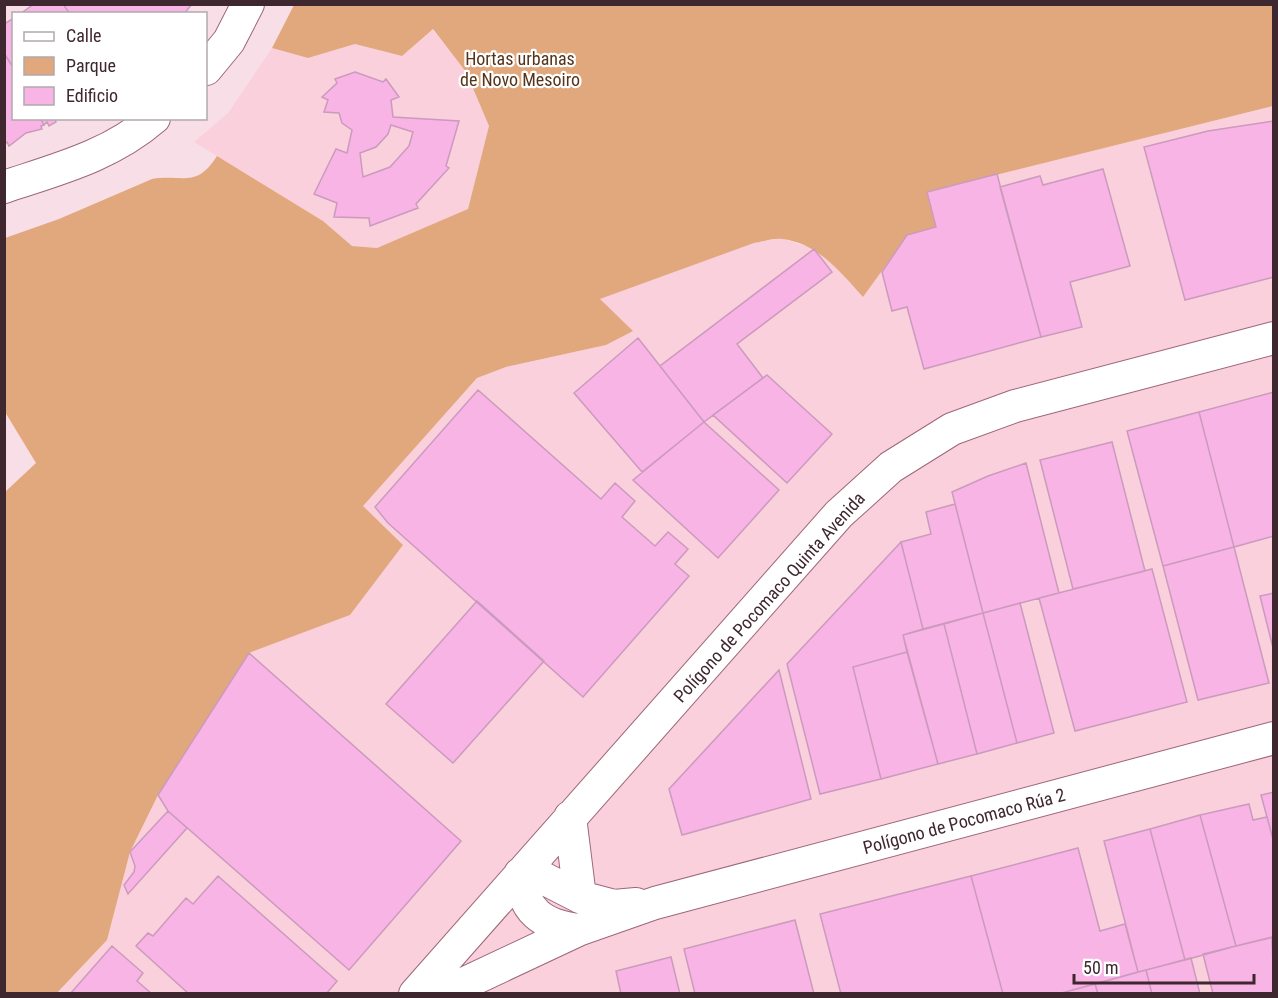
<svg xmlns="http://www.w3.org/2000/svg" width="1278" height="998" font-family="'Roboto Condensed',sans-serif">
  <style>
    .built { fill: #fad0dd }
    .green { fill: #e2a87d }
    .building { fill: #f8b4e5; stroke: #cb9abd; stroke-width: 1.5; fill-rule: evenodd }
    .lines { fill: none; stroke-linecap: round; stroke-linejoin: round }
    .minor-casing { stroke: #9d677a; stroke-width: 34 }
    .minor { stroke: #fff; stroke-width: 32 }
    .labels { text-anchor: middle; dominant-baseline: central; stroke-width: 4.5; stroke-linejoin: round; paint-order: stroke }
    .park-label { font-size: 18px; fill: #56341a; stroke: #fff }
    .street-label { font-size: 18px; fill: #3f272f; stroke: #fff }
  </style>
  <rect width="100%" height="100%" fill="#f8dfe7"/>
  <path class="built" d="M 432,29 L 466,72 L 489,126 L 468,210 L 377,248 L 352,246 L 323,221 L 194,142 L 228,113 L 272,48 L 308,58 L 355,44 L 402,56 Z
    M 1273,106 L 1273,993 L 57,994 L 107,940 L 130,852 L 158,795 L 249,653 L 350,615 L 402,546 L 362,506 L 477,378 L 506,367 L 606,345 L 600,299 L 754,243 L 781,238 L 814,249 L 833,265 L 863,297 L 907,235 L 927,192 Z"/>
  <path class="green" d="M 294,5 L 1273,5 L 1273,106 L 927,192 L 936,227 L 907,236 L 863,297 C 840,272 818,243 782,239 C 773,238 762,242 754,243 L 600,299 L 633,331 L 606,345 L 506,367 L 477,378 L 363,506 L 403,545 L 350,615 L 249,653 L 158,795 L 130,852 L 107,940 L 57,993 L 5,993 L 5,492 L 36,463 L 5,412 L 5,238 L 59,219 L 152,179 C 183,174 196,189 217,156 L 323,221 L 352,246 L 377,248 L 468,209 L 489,126 L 466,72 L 433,29 L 402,56 L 355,44 L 308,58 L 272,48 Z"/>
  <path class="building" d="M 34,4 L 63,4 L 70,14 L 20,14 Z
    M 63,4 L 192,4 L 184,14 L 70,14 Z
    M 14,18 L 14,69 L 4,53 L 4,24 Z
    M 4,53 L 14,69 L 14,118 L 40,118 L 44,125 L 41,126 L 42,129 L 26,133 L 9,146 L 7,142 L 4,144 Z
    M 355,72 L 383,82 L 386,79 L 399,97 L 391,100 L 393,117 L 459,121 L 446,166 L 449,168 L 416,204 L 418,208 L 370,226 L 369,218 L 334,217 L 337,203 L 314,194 L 336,149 L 347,153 L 352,130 L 342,123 L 339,113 L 324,112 L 328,100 L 322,97 L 337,83 L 335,79 ZM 391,125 L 413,132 L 409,146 L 390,167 L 363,177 L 360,153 L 376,147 L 388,134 Z
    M 40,118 L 54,118 L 56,122 L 49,126 L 47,122 L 44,125 Z
    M 1274,121 L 1274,277 L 1185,300 L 1144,147 L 1208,131 Z
    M 1103,169 L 1130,266 L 1070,282 L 1082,327 L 1041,337 L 1000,187 L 1040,176 L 1043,185 Z
    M 997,174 L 1041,337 L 924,369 L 907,307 L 892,311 L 882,272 L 907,235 L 936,227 L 927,192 Z
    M 814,249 L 832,272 L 737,344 L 763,378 L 704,422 L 660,366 Z
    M 638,338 L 704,422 L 642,472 L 574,393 Z
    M 767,375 L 832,434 L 787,483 L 713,415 Z
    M 478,390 L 601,499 L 615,483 L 635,501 L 622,517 L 655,546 L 668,532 L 688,549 L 675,564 L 689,576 L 583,697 L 388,523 L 375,507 Z
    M 1274,392 L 1274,536 L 1234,547 L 1199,412 Z
    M 1199,412 L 1234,547 L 1163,566 L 1127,431 Z
    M 704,422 L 779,490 L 718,558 L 633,480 Z
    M 1112,442 L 1145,571 L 1073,589 L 1040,460 Z
    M 1026,463 L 1059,593 L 983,613 L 952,492 L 988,476 Z
    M 955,504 L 983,613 L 923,629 L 901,542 L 931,534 L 926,512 Z
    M 901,542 L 923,629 L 903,635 L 907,652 L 853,667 L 881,779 L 820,794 L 787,664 Z
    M 1234,547 L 1269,683 L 1198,700 L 1163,566 Z
    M 1152,569 L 1187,702 L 1075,731 L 1039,598 Z
    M 1274,593 L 1274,652 L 1260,596 Z
    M 477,601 L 544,661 L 453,763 L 386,704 Z
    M 1020,603 L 1054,733 L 1017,743 L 983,613 Z
    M 983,613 L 1017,743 L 977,754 L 944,624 Z
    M 944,624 L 977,754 L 938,764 L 903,635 Z
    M 907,652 L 938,764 L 881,779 L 853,667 Z
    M 249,653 L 461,841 L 349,970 L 168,811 L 158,795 Z
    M 779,670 L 811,799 L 682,835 L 669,789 Z
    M 1274,792 L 1274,843 L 1261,795 Z
    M 1249,804 L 1253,820 L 1267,817 L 1274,843 L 1274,937 L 1236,946 L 1200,815 Z
    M 168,811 L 187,828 L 128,894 L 124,885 L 134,872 L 135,866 L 130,852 Z
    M 1200,815 L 1236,946 L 1185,960 L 1150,829 Z
    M 1150,829 L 1185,960 L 1138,972 L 1104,841 Z
    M 1078,848 L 1100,931 L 1125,924 L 1138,972 L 1058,994 L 1003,994 L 971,876 Z
    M 218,876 L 337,981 L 326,994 L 189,994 L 136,946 L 148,933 L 153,936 L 186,898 L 193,904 Z
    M 971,876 L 1003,994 L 841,994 L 820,914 Z
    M 795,920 L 814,994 L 695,994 L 684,949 Z
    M 1272,937 L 1274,994 L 1213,994 L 1203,954 Z
    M 112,946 L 143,973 L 137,981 L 152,994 L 70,994 Z
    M 671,957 L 680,994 L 621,994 L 616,971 Z
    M 1191,958 L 1200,994 L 1152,994 L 1146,970 Z
    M 1146,970 L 1152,994 L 1098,994 L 1095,984 Z
    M 1095,984 L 1098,994 L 1058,994 Z"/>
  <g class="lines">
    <g class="minor-casing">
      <path id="minor" d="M 206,69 L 229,41 L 248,4
        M 4,187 C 58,169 110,156 154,118
        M 570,817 L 580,897
        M 578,930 C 542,925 523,911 520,874 L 543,878 L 580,897 L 614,906 L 636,904
        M 415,994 L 839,514 L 891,467 L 952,429 L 1015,406 L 1274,338
        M 442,994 L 578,930 L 655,903 L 1274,738"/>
    </g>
    <use href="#minor" class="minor"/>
  </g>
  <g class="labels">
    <g class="park-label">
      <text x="520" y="58">Hortas urbanas<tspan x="520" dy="21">de Novo Mesoiro</tspan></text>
    </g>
    <g class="street-label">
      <text transform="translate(769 597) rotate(-48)">Polígono de Pocomaco Quinta Avenida</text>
      <text transform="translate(964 821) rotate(-15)">Polígono de Pocomaco Rúa 2</text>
    </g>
  </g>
  <rect width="1278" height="998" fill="none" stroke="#3f272f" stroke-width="12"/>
  <rect x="12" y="12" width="195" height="108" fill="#ffffff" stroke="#b2a9ac" stroke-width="1.5"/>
  <rect x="24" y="32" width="30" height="9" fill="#ffffff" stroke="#b2a9ac" stroke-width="1.5"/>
  <text x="66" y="42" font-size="18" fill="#3f272f">Calle</text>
  <rect x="24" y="57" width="30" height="18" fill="#e2a87d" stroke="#b2a9ac" stroke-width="1.5"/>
  <text x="66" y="72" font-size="18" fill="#3f272f">Parque</text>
  <rect x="24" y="87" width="30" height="18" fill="#f8b4e5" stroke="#b2a9ac" stroke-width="1.5"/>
  <text x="66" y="102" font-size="18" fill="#3f272f">Edificio</text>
  <path d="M1074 974v9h180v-9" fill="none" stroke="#3f272f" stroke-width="3"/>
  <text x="1083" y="974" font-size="18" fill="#3f272f" stroke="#ffffff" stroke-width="4.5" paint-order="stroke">50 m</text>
</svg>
